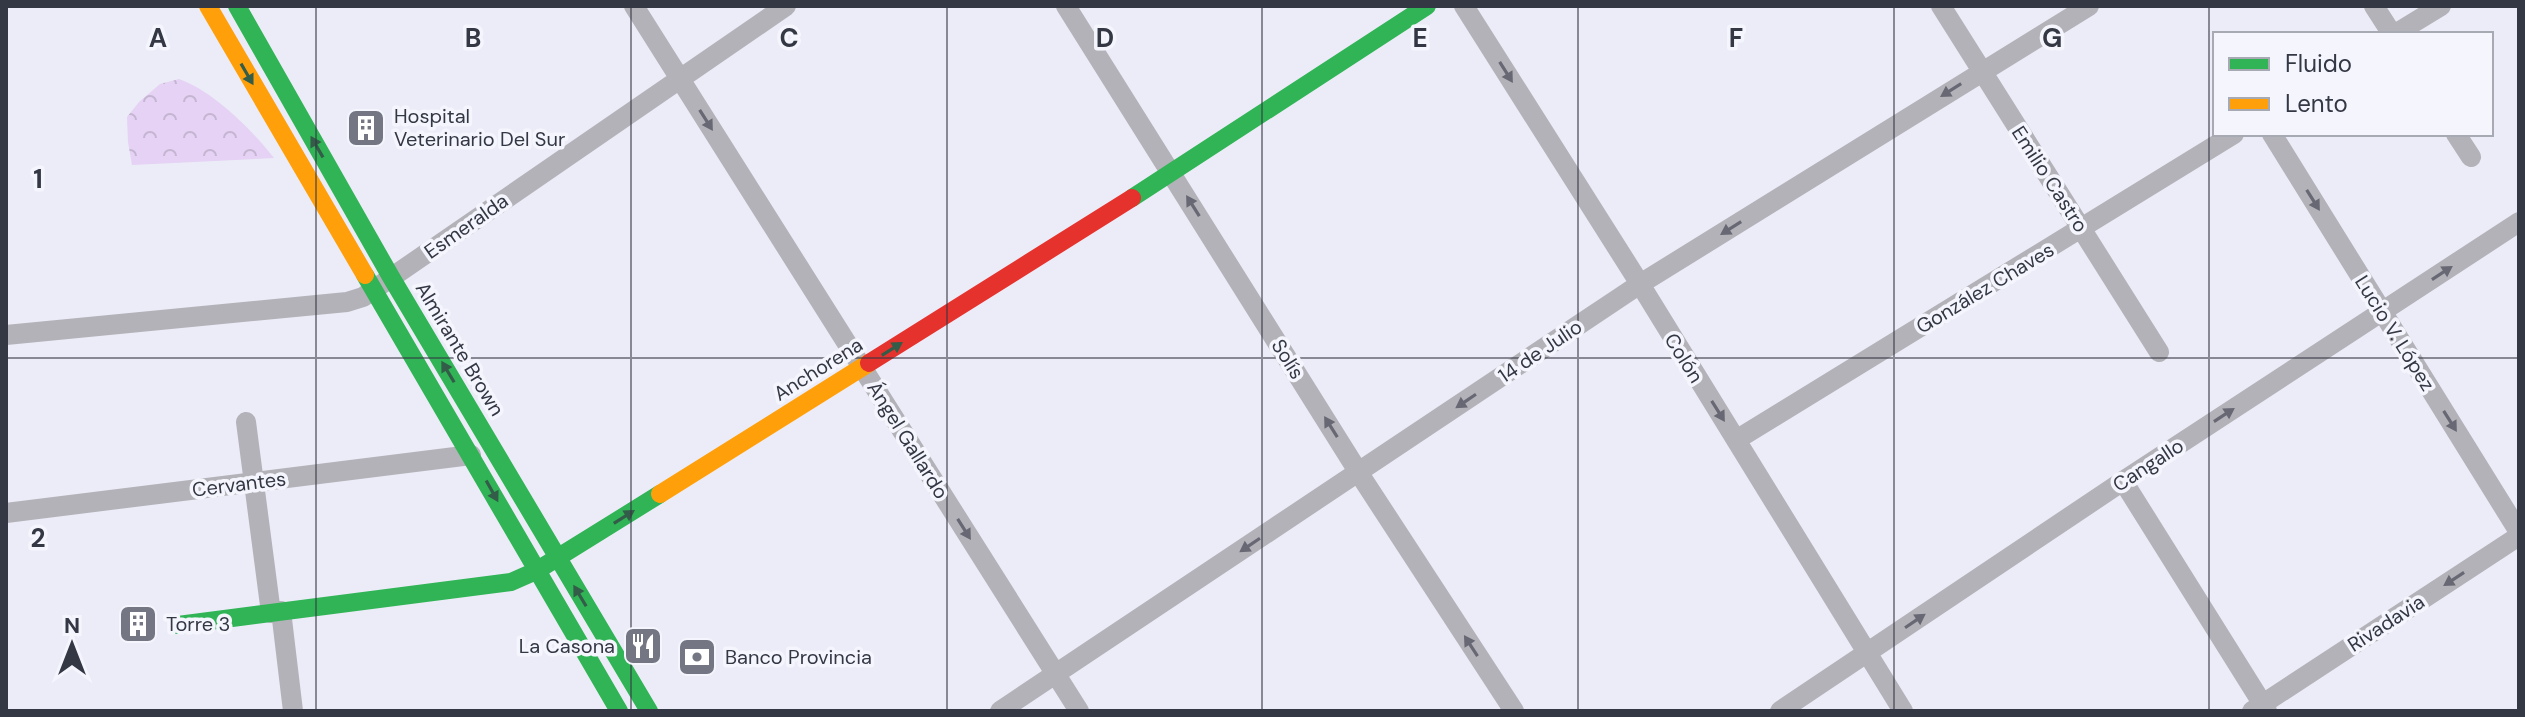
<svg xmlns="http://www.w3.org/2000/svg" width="2525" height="717" font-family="'DM Sans',sans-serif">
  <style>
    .park { fill: url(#park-crowns) }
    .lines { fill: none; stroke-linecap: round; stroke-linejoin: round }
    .street { stroke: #b3b2b9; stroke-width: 20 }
    .fast { stroke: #30b455; stroke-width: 18 }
    .slow { stroke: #ff9f0a; stroke-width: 18 }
    .jam { stroke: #e5322d; stroke-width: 18 }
    .oneway { fill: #676873 }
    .oneway2 { fill: #335c49 }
    .grid { fill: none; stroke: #343744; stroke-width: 2; stroke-opacity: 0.55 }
    .labels { text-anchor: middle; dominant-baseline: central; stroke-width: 7; stroke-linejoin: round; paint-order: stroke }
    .poi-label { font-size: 20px; fill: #343744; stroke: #f5f6fd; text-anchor: start }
    .street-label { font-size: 20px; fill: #343744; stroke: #f5f6fd }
    .grid-label { font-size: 26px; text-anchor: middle; font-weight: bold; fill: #343744; stroke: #f5f6fd; stroke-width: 7; stroke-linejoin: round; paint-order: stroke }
  </style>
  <defs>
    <pattern id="park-crowns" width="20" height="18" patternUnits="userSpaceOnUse" patternTransform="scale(2)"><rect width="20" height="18" fill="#e5d2f4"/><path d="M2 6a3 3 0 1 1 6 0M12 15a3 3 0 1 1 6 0" fill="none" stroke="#c5b5d2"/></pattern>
  </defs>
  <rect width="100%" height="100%" fill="#ebecf7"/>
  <path class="park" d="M 179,79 C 213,91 252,130 274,158 L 132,165 L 128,142 L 127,117 L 139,102 L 160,84 Z"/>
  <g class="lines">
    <path class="street" d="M 634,6 L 1079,711
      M 1066,6 L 1364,481 L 1514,711
      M 1464,6 L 1640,284 L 1903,711
      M 1941,6 L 2159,352
      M 2374,6 L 2392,34
      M 2395,34 L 2441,6
      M 2272,134 L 2519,532
      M 2456,134 L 2471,157
      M 6,335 L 347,302 L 363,297 L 786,6
      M 246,422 L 271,613
      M 1736,440 L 2234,134
      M 2123,481 L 2267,711
      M 6,513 L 471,455
      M 281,611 L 293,711
      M 1000,711 L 1640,284 L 2089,6
      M 1780,711 L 2123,481 L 2519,222
      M 2252,711 L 2519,536"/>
    <path class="fast" d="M 237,6 L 391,277 L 649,711
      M 1132,198 L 1427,6
      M 365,275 L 619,711
      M 178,625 L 511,582 L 536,571 L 660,494"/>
    <path class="slow" d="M 208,6 L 365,275
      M 660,494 L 869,363"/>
    <path class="jam" d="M 869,363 L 1132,198"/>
  </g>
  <defs><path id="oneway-solid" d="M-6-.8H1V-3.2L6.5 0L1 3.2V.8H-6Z" transform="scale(2)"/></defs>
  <g class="oneway">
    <use href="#oneway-solid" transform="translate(1506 72) rotate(58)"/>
    <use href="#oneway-solid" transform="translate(1951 90) rotate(148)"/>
    <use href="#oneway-solid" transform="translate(706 120) rotate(58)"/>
    <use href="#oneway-solid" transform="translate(2313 200) rotate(58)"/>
    <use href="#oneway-solid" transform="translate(1193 206) rotate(-122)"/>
    <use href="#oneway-solid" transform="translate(1731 228) rotate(148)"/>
    <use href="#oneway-solid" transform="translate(2442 273) rotate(-33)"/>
    <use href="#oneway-solid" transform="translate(1466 401) rotate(146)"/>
    <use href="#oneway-solid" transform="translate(1718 411) rotate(58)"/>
    <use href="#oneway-solid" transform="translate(2224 415) rotate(-33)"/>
    <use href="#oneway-solid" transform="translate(2450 421) rotate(58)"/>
    <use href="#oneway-solid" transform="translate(1331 427) rotate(-122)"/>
    <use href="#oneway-solid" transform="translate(964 529) rotate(58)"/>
    <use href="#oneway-solid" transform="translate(1250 545) rotate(146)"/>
    <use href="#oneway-solid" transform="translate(2454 579) rotate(147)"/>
    <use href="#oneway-solid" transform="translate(1915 621) rotate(-34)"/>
    <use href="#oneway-solid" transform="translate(1471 646) rotate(-123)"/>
  </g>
  <g class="oneway2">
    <use href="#oneway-solid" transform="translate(247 74) rotate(60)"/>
    <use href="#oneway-solid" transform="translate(317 147) rotate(-120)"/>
    <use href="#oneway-solid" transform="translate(892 349) rotate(-32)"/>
    <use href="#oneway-solid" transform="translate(448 372) rotate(-121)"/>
    <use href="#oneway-solid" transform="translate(492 491) rotate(61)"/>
    <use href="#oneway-solid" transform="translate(624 517) rotate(-32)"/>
    <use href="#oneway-solid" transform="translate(580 596) rotate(-121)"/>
  </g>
  <path class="grid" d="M 316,6 L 316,711M 631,6 L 631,711M 947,6 L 947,711M 1262,6 L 1262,711M 1578,6 L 1578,711M 1894,6 L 1894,711M 2209,6 L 2209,711M 6,358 L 2519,358"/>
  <defs>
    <g id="building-square" transform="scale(2)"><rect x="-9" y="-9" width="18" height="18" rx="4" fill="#747683" stroke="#f5f6fd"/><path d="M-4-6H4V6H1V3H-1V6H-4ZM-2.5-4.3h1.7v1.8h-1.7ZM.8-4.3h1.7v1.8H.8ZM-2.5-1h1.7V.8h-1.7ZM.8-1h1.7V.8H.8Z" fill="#fff"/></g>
    <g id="restaurant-square" transform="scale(2)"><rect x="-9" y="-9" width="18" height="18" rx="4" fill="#747683" stroke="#f5f6fd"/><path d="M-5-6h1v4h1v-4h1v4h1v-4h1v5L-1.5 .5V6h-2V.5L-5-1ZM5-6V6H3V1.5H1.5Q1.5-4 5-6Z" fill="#fff"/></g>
    <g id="bank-square" transform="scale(2)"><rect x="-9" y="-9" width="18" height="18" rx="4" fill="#747683" stroke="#f5f6fd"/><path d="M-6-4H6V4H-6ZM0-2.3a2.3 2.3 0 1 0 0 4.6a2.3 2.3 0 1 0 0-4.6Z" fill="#fff"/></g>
  </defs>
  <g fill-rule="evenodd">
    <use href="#building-square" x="366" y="128"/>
    <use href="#building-square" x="138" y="624"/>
    <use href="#restaurant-square" x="643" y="646"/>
    <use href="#bank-square" x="697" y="657"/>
  </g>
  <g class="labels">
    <g class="poi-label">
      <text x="394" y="116">Hospital<tspan x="394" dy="23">Veterinario Del Sur</tspan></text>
      <text x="166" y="624">Torre 3</text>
      <text x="615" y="646" text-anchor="end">La Casona</text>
      <text x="725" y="657">Banco Provincia</text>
    </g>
    <g class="street-label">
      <text transform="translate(2050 179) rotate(57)">Emilio Castro</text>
      <text transform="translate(466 226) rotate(-35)">Esmeralda</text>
      <text transform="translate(1985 288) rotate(-31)">González Chaves</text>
      <text transform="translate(2395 333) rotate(58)">Lucio V. López</text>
      <text transform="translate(460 349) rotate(59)">Almirante Brown</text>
      <text transform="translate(1540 351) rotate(-34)">14 de Julio</text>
      <text transform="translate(1684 358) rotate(58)">Colón</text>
      <text transform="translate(1288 359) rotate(58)">Solís</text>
      <text transform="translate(818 369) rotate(-32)">Anchorena</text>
      <text transform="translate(908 440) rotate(58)">Ángel Gallardo</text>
      <text transform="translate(2148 465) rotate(-33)">Cangallo</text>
      <text transform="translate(239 484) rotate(-7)">Cervantes</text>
      <text transform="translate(2386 623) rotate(-33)">Rivadavia</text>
    </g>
  </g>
  <g class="grid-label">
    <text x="158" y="47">A</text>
    <text x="473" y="47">B</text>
    <text x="789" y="47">C</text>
    <text x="1105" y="47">D</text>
    <text x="1420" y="47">E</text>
    <text x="1736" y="47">F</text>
    <text x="2052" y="47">G</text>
    <text x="38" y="188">1</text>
    <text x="38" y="547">2</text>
  </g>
  <rect width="2525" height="717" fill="none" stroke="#343744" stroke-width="16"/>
  <rect x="2213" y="32" width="280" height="104" fill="#f5f6fd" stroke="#a8aab3" stroke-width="2"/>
  <rect x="2229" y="58" width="40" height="12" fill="#30b455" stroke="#a8aab3" stroke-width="2"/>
  <text x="2285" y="72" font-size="24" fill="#343744">Fluido</text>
  <rect x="2229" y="98" width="40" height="12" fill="#ff9f0a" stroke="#a8aab3" stroke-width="2"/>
  <text x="2285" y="112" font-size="24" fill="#343744">Lento</text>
  <g transform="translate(72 645)" stroke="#f5f6fd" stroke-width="6" paint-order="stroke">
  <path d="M0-6L14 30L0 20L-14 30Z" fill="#343744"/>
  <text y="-12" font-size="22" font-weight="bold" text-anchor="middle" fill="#343744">N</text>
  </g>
</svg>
